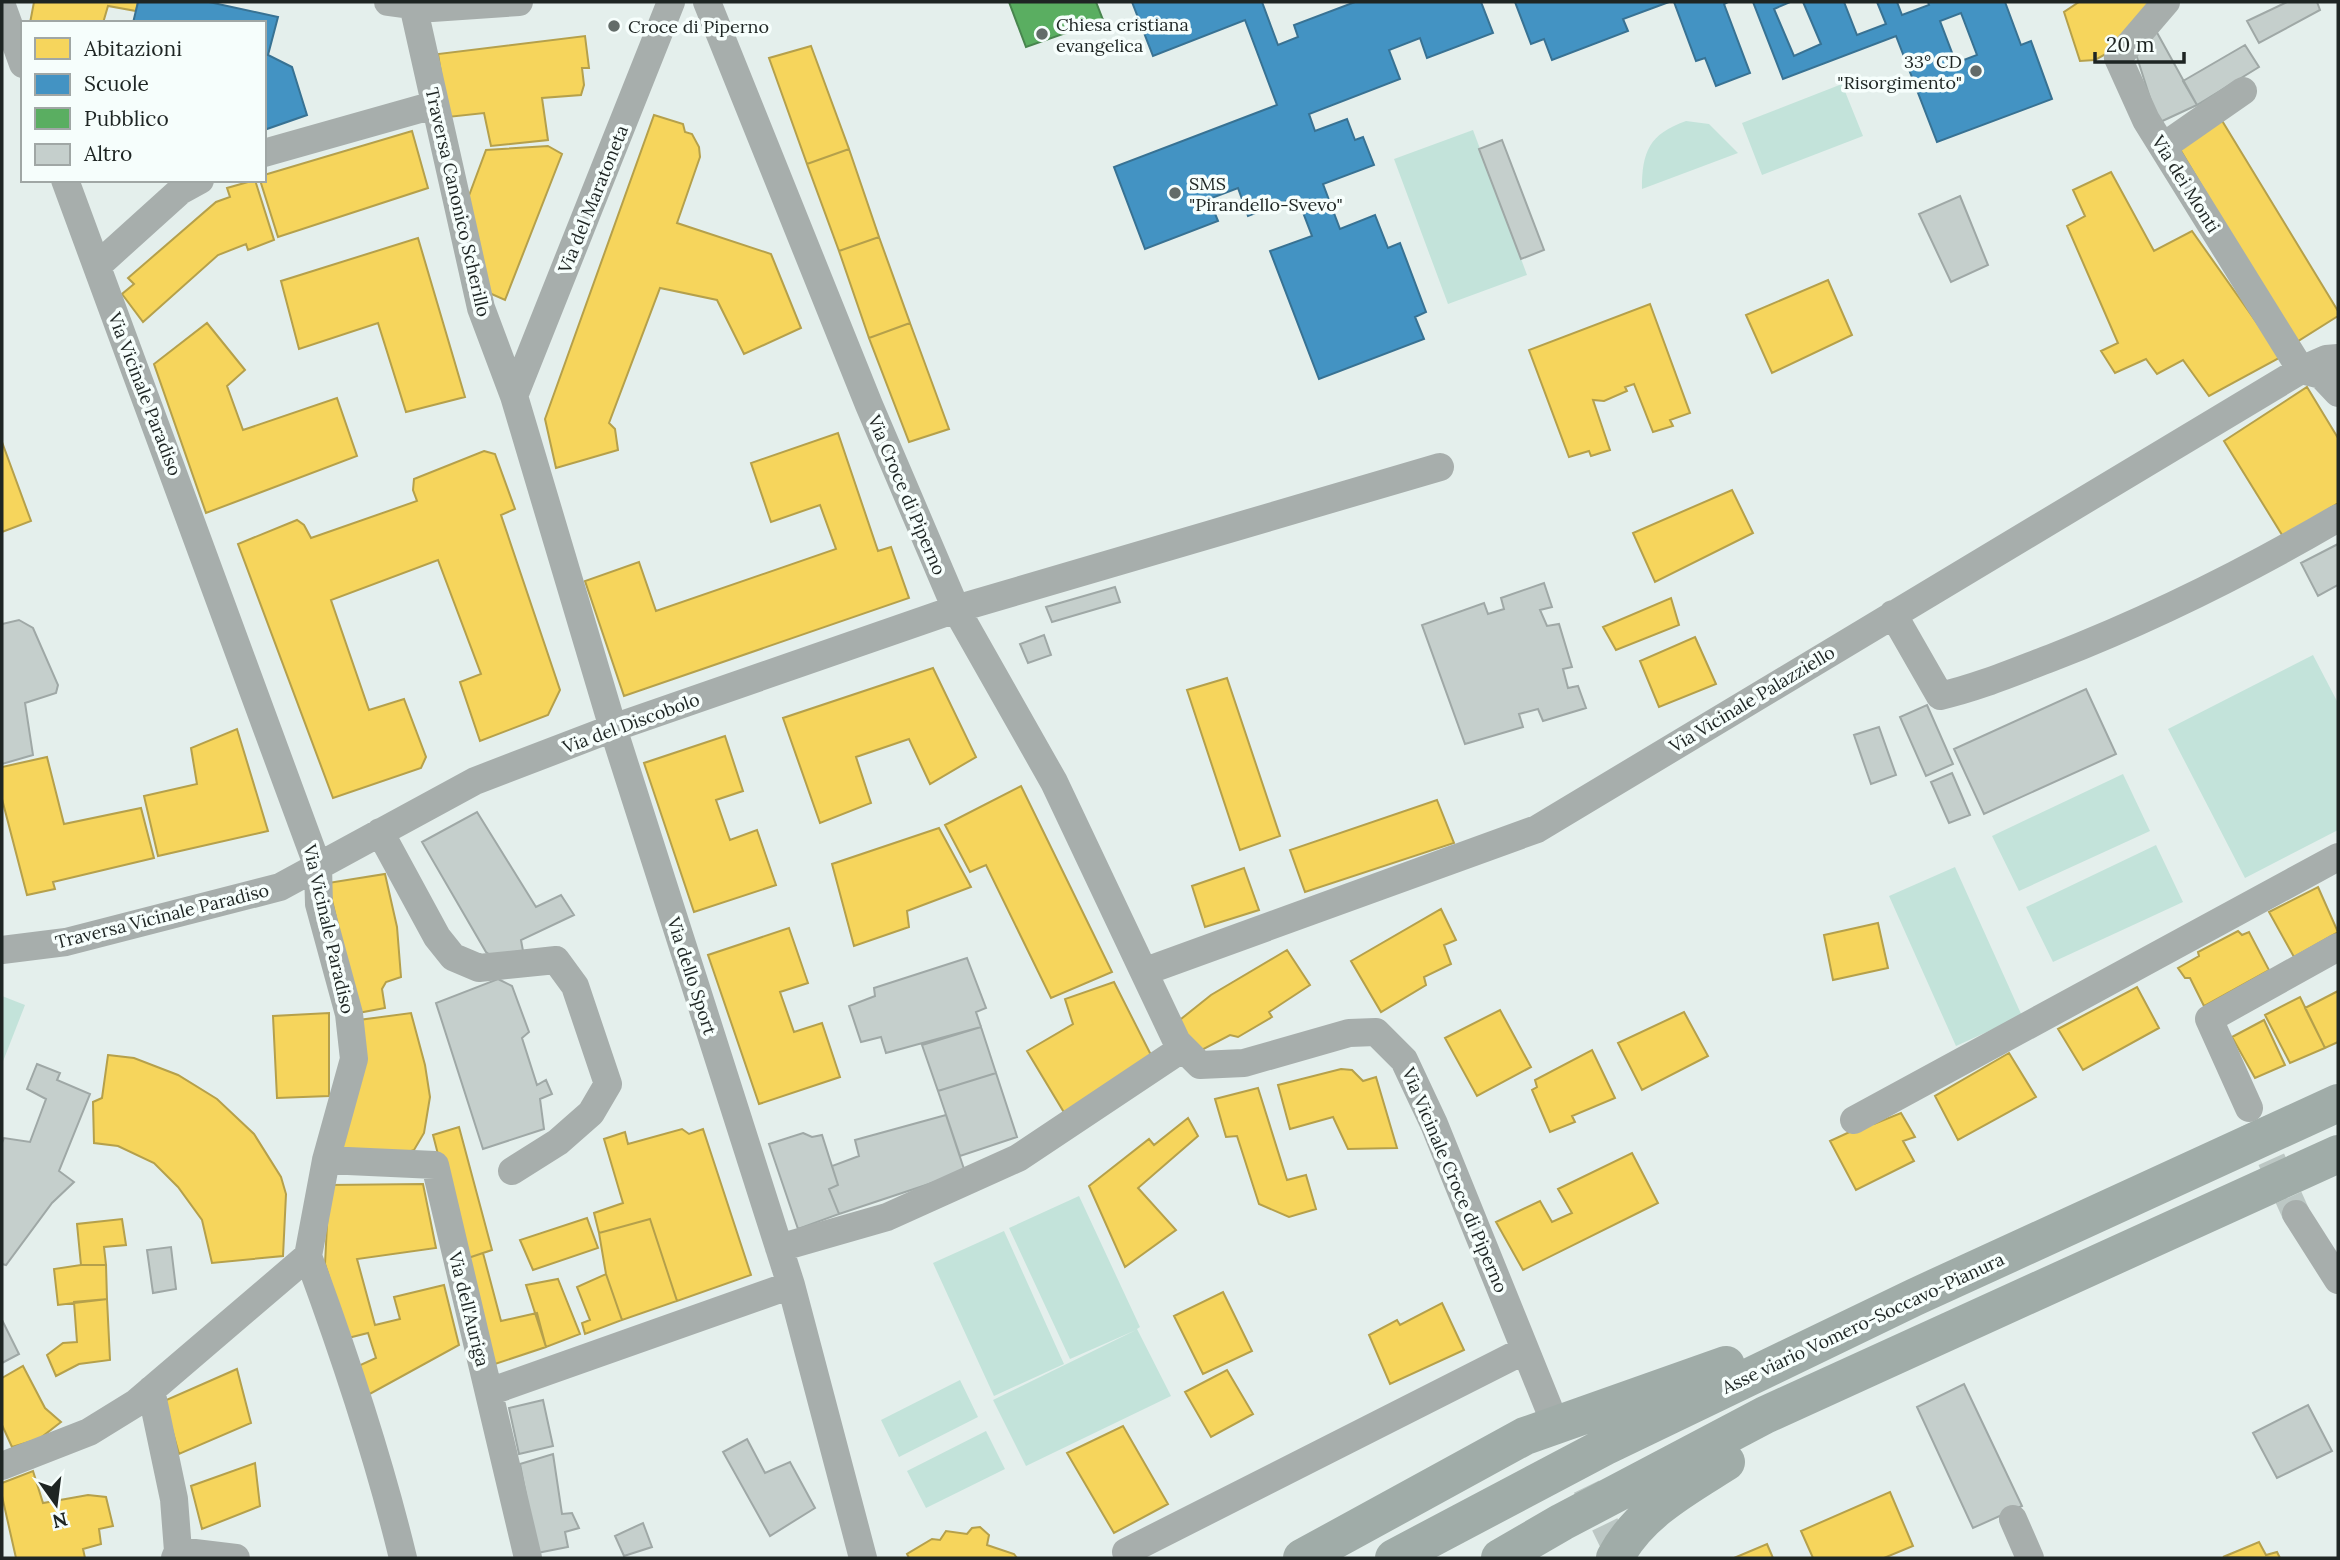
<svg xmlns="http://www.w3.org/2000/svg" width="2340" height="1560" font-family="Lora,serif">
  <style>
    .green { fill: #c3e3da }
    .homes { fill: #f6d55c; stroke: #b5a04b; stroke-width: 2 }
    .schools { fill: #4393c3; stroke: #387293; stroke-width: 2; fill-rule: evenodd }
    .public { fill: #5aae61; stroke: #48854e; stroke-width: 2 }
    .building { fill: #c5cfcc; stroke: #9fa8a6; stroke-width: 2 }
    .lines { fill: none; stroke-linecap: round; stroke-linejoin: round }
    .minor-tunnel { stroke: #bcc7c4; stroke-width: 28; stroke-dasharray: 28 14; stroke-linecap: butt }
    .minor { stroke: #a7aeac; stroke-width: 28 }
    .highway-bridge { stroke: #a0aca8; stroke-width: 38 }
    .poi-dot { fill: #636c69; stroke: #f6fefc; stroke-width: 2.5 }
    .labels { text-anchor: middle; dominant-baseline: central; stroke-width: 7; stroke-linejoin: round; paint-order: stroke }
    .poi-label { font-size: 18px; fill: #1e2523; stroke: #f6fefc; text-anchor: start }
    .street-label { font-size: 18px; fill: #1e2523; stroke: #f6fefc }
  </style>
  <rect width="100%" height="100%" fill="#e4efec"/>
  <path class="green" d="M 1842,84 L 1863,136 L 1762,175 L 1742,123 Z
    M 1686,121 L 1709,124 L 1738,153 L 1642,189 C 1642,152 1649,134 1686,121 Z
    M 1473,130 L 1527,275 L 1448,304 L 1394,159 Z
    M 2313,655 L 2338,703 L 2338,830 L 2245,878 L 2168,729 Z
    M 2123,774 L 2150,831 L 2019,891 L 1992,836 Z
    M 2156,845 L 2183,902 L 2053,962 L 2026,907 Z
    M 1955,867 L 2022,1016 L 1956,1046 L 1889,896 Z
    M 2,996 L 25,1005 L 2,1064 Z
    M 1079,1196 L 1140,1327 L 1137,1329 L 1171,1396 L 1026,1466 L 993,1400 L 1136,1330 L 1070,1359 L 1009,1228 Z
    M 1004,1231 L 1064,1364 L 994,1396 L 933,1263 Z
    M 960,1380 L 978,1417 L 899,1457 L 881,1420 Z
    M 986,1431 L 1005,1469 L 926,1508 L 907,1471 Z"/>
  <path class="homes" d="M 34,2 L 138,2 L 136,11 L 108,6 L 103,23 L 30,23 Z
    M 2079,2 L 2153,2 L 2115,49 L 2095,60 L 2080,61 L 2064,12 Z
    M 585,36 L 589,68 L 582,68 L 584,85 L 581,95 L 542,98 L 548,140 L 491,146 L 484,113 L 448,117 L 438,54 Z
    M 811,46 L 849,149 L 807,164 L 769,58 Z
    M 654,115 L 683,124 L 685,132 L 692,134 L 699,147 L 700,157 L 677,223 L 771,254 L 801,328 L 744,354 L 717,300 L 660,288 L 609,423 L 615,429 L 618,450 L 556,468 L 545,419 Z
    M 2221,119 L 2338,311 L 2338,316 L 2295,343 L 2178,146 Z
    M 412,131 L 428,188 L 278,237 L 260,180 L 264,180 L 264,175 Z
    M 548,146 L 562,154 L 505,300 L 487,292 L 464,209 L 486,150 Z
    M 849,149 L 879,237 L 839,251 L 807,164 Z
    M 2111,172 L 2154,251 L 2192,231 L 2281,357 L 2209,396 L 2183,360 L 2157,374 L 2146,359 L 2115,373 L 2101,351 L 2118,343 L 2067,226 L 2085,216 L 2073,190 Z
    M 255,180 L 274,240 L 248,250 L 246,244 L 218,255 L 143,322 L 122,294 L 134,284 L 128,278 L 216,202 L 230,197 L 227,188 Z
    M 879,237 L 910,323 L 869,338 L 839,251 Z
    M 418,238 L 465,397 L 406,412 L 378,323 L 299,349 L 281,281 Z
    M 1828,280 L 1852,335 L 1772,373 L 1746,315 Z
    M 1650,304 L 1690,413 L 1670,420 L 1673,426 L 1653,432 L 1634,384 L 1625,387 L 1627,391 L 1604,401 L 1593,400 L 1610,450 L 1591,456 L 1589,451 L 1569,457 L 1529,350 Z
    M 207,323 L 245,370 L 227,386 L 243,430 L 337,398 L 357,456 L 206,513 L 154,364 Z
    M 910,323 L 949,429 L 909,442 L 869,338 Z
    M 2307,387 L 2338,438 L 2338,503 L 2284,538 L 2224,441 Z
    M 838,433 L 878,551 L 891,547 L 909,598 L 624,696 L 585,581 L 639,562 L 656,611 L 836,549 L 820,505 L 771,522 L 751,463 Z
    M 2,442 L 31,521 L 2,532 Z
    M 484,451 L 495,454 L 515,509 L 501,515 L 560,690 L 548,715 L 480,741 L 460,682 L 481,674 L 438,560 L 331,600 L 369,710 L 404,699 L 426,757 L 421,768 L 333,798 L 238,544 L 297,520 L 304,525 L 311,538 L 417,501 L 413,490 L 414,479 Z
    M 1732,490 L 1753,533 L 1655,582 L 1633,533 Z
    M 1671,598 L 1679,625 L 1616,650 L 1603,627 Z
    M 1695,637 L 1716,684 L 1659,707 L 1640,661 Z
    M 933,668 L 976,757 L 930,784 L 909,739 L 856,757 L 871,803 L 820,823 L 783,718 Z
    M 1227,678 L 1280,836 L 1240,850 L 1187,690 Z
    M 237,729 L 268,831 L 158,856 L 144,796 L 197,784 L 191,748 Z
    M 725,736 L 743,791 L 716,800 L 730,840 L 757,830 L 776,885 L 694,912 L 644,763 Z
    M 47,757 L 64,824 L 141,808 L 154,858 L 53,882 L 55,889 L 27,895 L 2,799 L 2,767 Z
    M 1021,786 L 1112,972 L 1051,998 L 986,865 L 970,872 L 945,825 Z
    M 1437,800 L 1454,843 L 1305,892 L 1290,850 Z
    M 939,828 L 971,887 L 907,911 L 909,927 L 854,946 L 832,864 Z
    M 1244,868 L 1259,910 L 1205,927 L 1192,886 Z
    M 385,874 L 397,927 L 401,977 L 386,982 L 382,989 L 385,1008 L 358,1013 L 328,883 Z
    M 2318,887 L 2338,932 L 2294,957 L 2269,912 Z
    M 1441,909 L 1456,940 L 1444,945 L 1451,964 L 1424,977 L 1426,985 L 1381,1012 L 1351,961 Z
    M 1878,923 L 1888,968 L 1833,980 L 1824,935 Z
    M 789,928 L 808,983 L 780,992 L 794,1032 L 822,1023 L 840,1077 L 759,1104 L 708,955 Z
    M 2238,931 L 2242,935 L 2249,932 L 2269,970 L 2204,1006 L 2190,978 L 2185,978 L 2178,968 L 2199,956 L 2198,952 Z
    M 1287,950 L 1310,985 L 1269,1012 L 1272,1017 L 1238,1037 L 1230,1035 L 1196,1053 L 1176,1023 L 1211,995 Z
    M 1114,982 L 1151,1055 L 1065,1114 L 1027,1051 L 1073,1024 L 1065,999 Z
    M 2137,987 L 2159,1028 L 2083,1070 L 2058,1029 Z
    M 2338,991 L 2338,1042 L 2325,1048 L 2305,1008 Z
    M 2300,997 L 2325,1048 L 2290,1063 L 2265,1015 Z
    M 1500,1010 L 1531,1067 L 1477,1096 L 1445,1038 Z
    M 1684,1012 L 1708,1056 L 1642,1090 L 1618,1043 Z
    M 329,1013 L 329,1096 L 277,1098 L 273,1016 Z
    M 411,1013 L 425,1065 L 430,1097 L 424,1133 L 414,1150 L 395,1157 L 338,1151 L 359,1020 Z
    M 2264,1020 L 2285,1065 L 2255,1078 L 2232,1037 Z
    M 1592,1050 L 1615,1098 L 1572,1116 L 1575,1122 L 1550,1132 L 1532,1090 L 1537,1087 L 1535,1080 Z
    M 2009,1053 L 2036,1097 L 1958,1140 L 1935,1096 Z
    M 108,1055 L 134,1058 L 178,1075 L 217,1099 L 254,1134 L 281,1177 L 286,1194 L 283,1256 L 212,1263 L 202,1220 L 178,1187 L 154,1163 L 118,1146 L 94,1143 L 93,1102 L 102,1098 Z
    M 1341,1069 L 1352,1070 L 1363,1081 L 1376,1077 L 1397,1148 L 1348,1149 L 1333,1117 L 1290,1129 L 1278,1085 Z
    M 1258,1088 L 1287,1180 L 1306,1175 L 1316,1209 L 1289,1217 L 1259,1204 L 1237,1136 L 1226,1137 L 1215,1099 Z
    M 1901,1113 L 1915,1137 L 1903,1141 L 1914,1161 L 1856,1190 L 1830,1141 L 1869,1123 L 1874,1124 Z
    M 1188,1118 L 1198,1136 L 1138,1188 L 1176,1230 L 1125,1267 L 1089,1186 L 1149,1139 L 1154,1145 Z
    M 459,1127 L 492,1250 L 465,1259 L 433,1135 Z
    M 682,1129 L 689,1134 L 703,1129 L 751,1275 L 677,1301 L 650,1219 L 599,1233 L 594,1213 L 623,1203 L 604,1139 L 625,1132 L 628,1144 Z
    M 1632,1153 L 1658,1203 L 1523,1270 L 1496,1222 L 1540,1201 L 1552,1222 L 1572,1213 L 1558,1189 Z
    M 423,1184 L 436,1248 L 357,1259 L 375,1325 L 400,1319 L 394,1297 L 444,1285 L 459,1345 L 366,1396 L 356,1367 L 376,1358 L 368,1333 L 348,1338 L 325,1264 L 329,1185 Z
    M 587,1218 L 598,1248 L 533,1270 L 520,1240 Z
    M 122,1219 L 126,1245 L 104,1247 L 106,1265 L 81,1265 L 77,1224 Z
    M 650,1219 L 677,1301 L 622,1320 L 606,1274 L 599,1233 Z
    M 483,1253 L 501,1321 L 537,1313 L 546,1347 L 492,1365 L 465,1259 Z
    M 81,1265 L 106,1265 L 107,1299 L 58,1305 L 54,1269 Z
    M 606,1274 L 622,1320 L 585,1334 L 582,1323 L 590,1320 L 577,1287 Z
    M 558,1279 L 580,1334 L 546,1347 L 526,1285 Z
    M 1223,1292 L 1252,1351 L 1203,1374 L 1174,1316 Z
    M 107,1299 L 110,1360 L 79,1364 L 56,1376 L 47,1355 L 63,1343 L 77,1342 L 74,1302 Z
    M 1442,1303 L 1464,1350 L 1390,1384 L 1369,1335 L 1397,1320 L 1400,1325 Z
    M 23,1366 L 45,1408 L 61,1422 L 39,1439 L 12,1447 L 2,1425 L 2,1378 Z
    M 237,1369 L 251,1423 L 179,1454 L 164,1401 Z
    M 1227,1370 L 1253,1414 L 1211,1437 L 1185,1392 Z
    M 1123,1426 L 1168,1504 L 1114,1533 L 1067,1453 Z
    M 255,1463 L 260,1506 L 202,1529 L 191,1486 Z
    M 33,1471 L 43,1503 L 88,1495 L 106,1497 L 113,1526 L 99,1529 L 101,1544 L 83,1549 L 85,1558 L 16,1558 L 2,1496 L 2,1483 Z
    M 1890,1492 L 1913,1546 L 1884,1558 L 1813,1558 L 1801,1531 Z
    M 980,1527 L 989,1535 L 987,1545 L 1014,1554 L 1017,1558 L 909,1558 L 907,1554 L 932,1539 L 940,1540 L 946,1531 L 967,1534 L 972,1528 Z
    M 2259,1542 L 2266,1555 L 2277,1552 L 2280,1558 L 2223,1557 Z
    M 1767,1544 L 1773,1558 L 1734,1558 Z"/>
  <path class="schools" d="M 138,2 L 209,2 L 278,17 L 268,55 L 292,67 L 307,115 L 264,130 L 264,23 L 133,23 Z
    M 1132,2 L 1262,2 L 1278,45 L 1298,37 L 1294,25 L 1355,2 L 1481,2 L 1493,33 L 1427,58 L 1420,38 L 1389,50 L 1400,79 L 1309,114 L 1315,131 L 1347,119 L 1355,140 L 1363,137 L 1374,165 L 1323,184 L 1340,229 L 1375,215 L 1388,248 L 1400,243 L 1426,312 L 1415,317 L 1424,339 L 1319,379 L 1270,251 L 1312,236 L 1297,197 L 1248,216 L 1238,188 L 1209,199 L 1218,221 L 1145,249 L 1114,167 L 1277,105 L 1245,20 L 1153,56 Z
    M 1515,2 L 1669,2 L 1623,19 L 1628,31 L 1552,60 L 1544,39 L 1531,44 Z
    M 1674,2 L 1728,2 L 1724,4 L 1750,73 L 1716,86 L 1705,58 L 1696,61 Z
    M 1753,2 L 1790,2 L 1774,9 L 1794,56 L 1821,44 L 1803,2 L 1844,2 L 1857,35 L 1886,24 L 1877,2 L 1897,2 L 1902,15 L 1929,5 L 1928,2 L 2005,2 L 2021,45 L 2031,41 L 2052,99 L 1937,142 L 1896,36 L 1783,79 ZM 1961,13 L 1977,55 L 1956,63 L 1940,21 Z"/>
  <path class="public" d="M 1009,2 L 1096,2 L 1103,20 L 1026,47 Z"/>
  <path class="building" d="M 2287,2 L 2317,2 L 2320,10 L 2259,43 L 2247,21 Z
    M 2155,29 L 2197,105 L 2158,123 L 2136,54 Z
    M 2245,45 L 2259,67 L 2197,105 L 2183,81 Z
    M 1502,140 L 1544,250 L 1521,259 L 1479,149 Z
    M 1960,196 L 1988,265 L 1951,282 L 1919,214 Z
    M 2338,544 L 2338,585 L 2318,596 L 2301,563 Z
    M 1544,583 L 1552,607 L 1540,610 L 1547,626 L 1559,624 L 1572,667 L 1563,669 L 1568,688 L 1578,686 L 1586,708 L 1543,721 L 1538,709 L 1519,714 L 1523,727 L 1465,744 L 1422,625 L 1484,603 L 1488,614 L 1504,609 L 1501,598 Z
    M 1115,587 L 1120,602 L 1052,622 L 1046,607 Z
    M 19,620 L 33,628 L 58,685 L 56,693 L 25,703 L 33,755 L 2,764 L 2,624 Z
    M 1044,635 L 1051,655 L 1028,663 L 1020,644 Z
    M 2086,689 L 2116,754 L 1984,814 L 1954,749 Z
    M 1927,705 L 1953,764 L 1926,776 L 1900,717 Z
    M 1879,727 L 1896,775 L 1871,784 L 1854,735 Z
    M 1952,773 L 1970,815 L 1949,823 L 1931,782 Z
    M 477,812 L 536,907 L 561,895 L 574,915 L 521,940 L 523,951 L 490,955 L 486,952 L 422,842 Z
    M 967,958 L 986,1008 L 976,1012 L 981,1027 L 886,1053 L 881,1037 L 861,1042 L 849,1006 L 875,996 L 874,988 Z
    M 498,979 L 512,986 L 529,1032 L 522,1038 L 537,1085 L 546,1080 L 552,1094 L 540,1099 L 544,1129 L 483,1149 L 436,1003 Z
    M 981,1027 L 996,1073 L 938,1091 L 922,1045 Z
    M 37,1064 L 60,1073 L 57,1080 L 90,1094 L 59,1171 L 74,1182 L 52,1203 L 6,1265 L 2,1264 L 2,1143 L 4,1138 L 30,1142 L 46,1099 L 27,1089 Z
    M 996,1073 L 1017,1137 L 960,1156 L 938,1091 Z
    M 946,1115 L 965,1172 L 839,1214 L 829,1189 L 838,1185 L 832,1166 L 859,1156 L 855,1140 Z
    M 803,1133 L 812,1137 L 822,1135 L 838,1185 L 829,1189 L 839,1214 L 798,1229 L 769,1144 Z
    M 171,1247 L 176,1289 L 153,1293 L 147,1250 Z
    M 2,1320 L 19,1354 L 2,1363 Z
    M 1964,1384 L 2022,1506 L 1973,1528 L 1917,1407 Z
    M 543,1400 L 553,1446 L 519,1454 L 509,1408 Z
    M 2308,1405 L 2332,1451 L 2277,1478 L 2253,1433 Z
    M 747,1439 L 765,1473 L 790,1462 L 815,1508 L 770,1536 L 723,1452 Z
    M 553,1454 L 562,1514 L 572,1513 L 579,1528 L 565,1532 L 568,1547 L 537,1553 L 520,1464 Z
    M 643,1523 L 652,1547 L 624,1556 L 615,1536 Z"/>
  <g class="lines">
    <path class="minor-tunnel" d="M 2254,1121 L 2296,1214
      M 1550,1411 L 1621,1558"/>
    <path class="minor" d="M 388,2 L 432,8 L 519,2
      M 707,2 L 869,405 L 956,609 L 1054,782 L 1177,1042 L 1200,1065 L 1244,1063 L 1349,1033 L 1376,1032 L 1404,1060 L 1434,1124 L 1550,1411
      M 2166,2 L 2118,58 L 2146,120 L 2301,370 L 2321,375 L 2338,393
      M 413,5 L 481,308 L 514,396 L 613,728 L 791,1285 L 863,1558
      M 2,6 L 23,64
      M 2164,146 L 2243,91
      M 264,153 L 434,105
      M 97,266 L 180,191 L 200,180
      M 514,396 L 671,2
      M 1893,614 L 1940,696 C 1979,687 2014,672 2051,658 C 2151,619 2246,572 2338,518
      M 380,832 L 437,937 L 453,957 L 479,968 L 556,960 L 575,986 L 608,1084 L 591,1113 L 558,1142 L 512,1171
      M 2,950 L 66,942 L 280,887 L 475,781 L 613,728 L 956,609 L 1440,467
      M 1146,971 L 1537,829 L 2301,370 L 2326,359 L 2338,358
      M 2249,1108 L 2209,1019 L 2338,947
      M 1854,1120 L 2338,857
      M 326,1160 L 435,1165 L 528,1558
      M 2296,1214 L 2338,1280
      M 779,1248 L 887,1217 L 1018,1158 L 1183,1048
      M 308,1256 C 345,1356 378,1455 403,1558
      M 151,1390 L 174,1499 L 178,1551 L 175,1558
      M 489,1392 L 791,1285
      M 2,1466 L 89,1432 L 136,1403 L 308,1256 L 326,1160 L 354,1059 L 349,1014 L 319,904 L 318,867 L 65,180
      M 2013,1519 L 2030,1558
      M 178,1551 L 236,1558
      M 1126,1552 L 1525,1350"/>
    <path class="highway-bridge" d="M 1302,1558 L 1525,1436 L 1726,1365
      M 1394,1558 L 1604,1447 L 1915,1297 L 2338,1103
      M 1500,1558 L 1562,1522 L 1765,1415 L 2338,1154
      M 1615,1558 C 1638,1513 1685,1488 1726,1462"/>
  </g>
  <g class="poi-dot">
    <circle cx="614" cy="26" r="7"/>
    <circle cx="1042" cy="34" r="7"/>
    <circle cx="1976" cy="71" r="7"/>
    <circle cx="1175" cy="193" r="7"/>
  </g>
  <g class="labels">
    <g class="poi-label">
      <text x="1056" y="24">Chiesa cristiana<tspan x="1056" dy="21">evangelica</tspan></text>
      <text x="628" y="26">Croce di Piperno</text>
      <text x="1962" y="61" text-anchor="end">33° CD<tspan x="1962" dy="21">"Risorgimento"</tspan></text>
      <text x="1189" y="183">SMS<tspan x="1189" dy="21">"Pirandello-Svevo"</tspan></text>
    </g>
    <g class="street-label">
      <text transform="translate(2186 184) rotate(58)">Via dei Monti</text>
      <text transform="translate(593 199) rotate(-68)">Via del Maratoneta</text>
      <text transform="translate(458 202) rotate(77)">Traversa Canonico Scherillo</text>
      <text transform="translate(145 394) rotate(69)">Via Vicinale Paradiso</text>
      <text transform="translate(907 495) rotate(67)">Via Croce di Piperno</text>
      <text transform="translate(1752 699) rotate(-31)">Via Vicinale Palazziello</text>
      <text transform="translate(631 723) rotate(-20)">Via del Discobolo</text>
      <text transform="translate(162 916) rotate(-14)">Traversa Vicinale Paradiso</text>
      <text transform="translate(329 929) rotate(77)">Via Vicinale Paradiso</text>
      <text transform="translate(692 976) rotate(72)">Via dello Sport</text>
      <text transform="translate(1455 1180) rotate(67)">Via Vicinale Croce di Piperno</text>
      <text transform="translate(469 1309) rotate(76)">Via dell'Auriga</text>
      <text transform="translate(1863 1323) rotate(-25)">Asse viario Vomero-Soccavo-Pianura</text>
    </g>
  </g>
  <rect width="2340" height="1560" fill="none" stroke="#1e2523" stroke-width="7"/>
  <rect x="21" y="21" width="245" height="161" fill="#f6fefc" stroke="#a0a7a5" stroke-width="2"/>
  <rect x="35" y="38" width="35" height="21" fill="#f6d55c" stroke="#a0a7a5" stroke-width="2"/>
  <text x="84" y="56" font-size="21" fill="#1e2523">Abitazioni</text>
  <rect x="35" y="74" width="35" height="21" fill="#4393c3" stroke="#a0a7a5" stroke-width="2"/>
  <text x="84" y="91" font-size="21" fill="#1e2523">Scuole</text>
  <rect x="35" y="108" width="35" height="21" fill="#5aae61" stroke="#a0a7a5" stroke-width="2"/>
  <text x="84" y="126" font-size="21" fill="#1e2523">Pubblico</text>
  <rect x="35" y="144" width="35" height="21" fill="#c5cfcc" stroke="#a0a7a5" stroke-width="2"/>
  <text x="84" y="161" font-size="21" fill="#1e2523">Altro</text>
  <g transform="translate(56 1504) rotate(166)" stroke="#f6fefc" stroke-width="5" paint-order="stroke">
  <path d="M0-5L12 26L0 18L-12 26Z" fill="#1e2523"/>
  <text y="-10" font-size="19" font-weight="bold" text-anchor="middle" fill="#1e2523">N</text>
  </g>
  <path d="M2095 52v10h89v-10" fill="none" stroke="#1e2523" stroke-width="3.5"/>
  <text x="2106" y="52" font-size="21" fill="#1e2523" stroke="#f6fefc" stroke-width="5" paint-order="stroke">20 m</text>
</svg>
